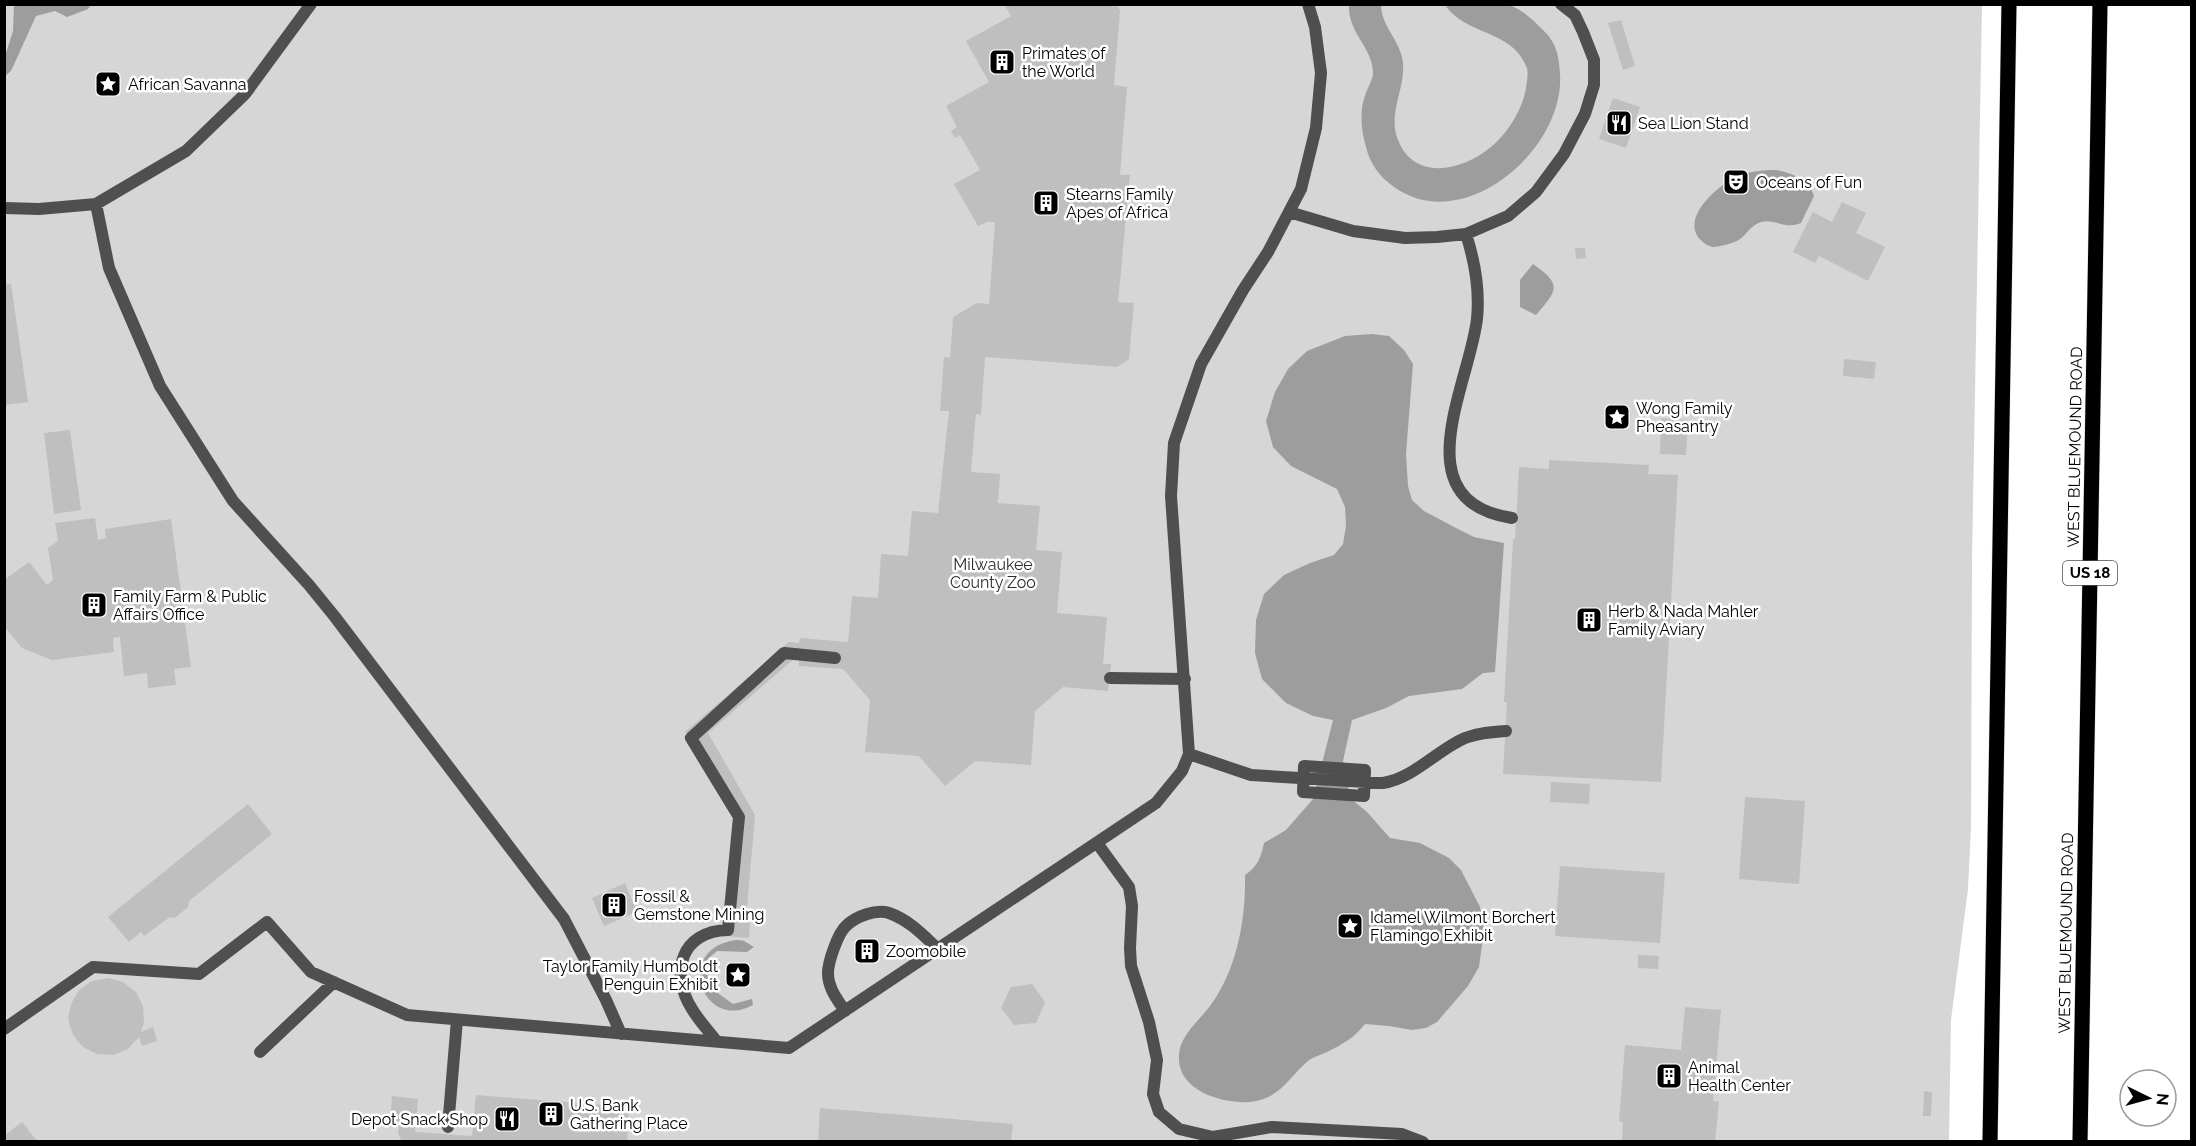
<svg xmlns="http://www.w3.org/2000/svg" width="2196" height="1146" font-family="Raleway,sans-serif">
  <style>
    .green { fill: #d6d6d6 }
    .water { fill: #9d9d9d }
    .building { fill: #bfbfbf }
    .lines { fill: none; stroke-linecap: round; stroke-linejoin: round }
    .primary-casing { stroke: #dbdbdb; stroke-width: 16 }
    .pedestrian { stroke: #4f4f4f; stroke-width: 12 }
    .primary { stroke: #000; stroke-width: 15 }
    .labels { text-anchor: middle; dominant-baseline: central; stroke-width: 5; stroke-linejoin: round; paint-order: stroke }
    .shield { fill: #fff; stroke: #4c4c4c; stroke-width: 1.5 }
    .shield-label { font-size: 15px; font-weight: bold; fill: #000 }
    .poi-label { font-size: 16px; fill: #000; stroke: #fff; text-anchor: start }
    .street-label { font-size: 16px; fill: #000; stroke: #fff }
    .park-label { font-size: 16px; fill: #2d2d2d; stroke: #fff }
  </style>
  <rect width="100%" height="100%" fill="#fff"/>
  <path class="green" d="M 5,5 L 1982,5 L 1972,560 L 1971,827 L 1968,889 L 1951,1020 L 1949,1141 L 5,1142 Z"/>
  <path class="water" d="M 14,5 L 14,4 L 91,5 L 88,9 L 67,17 L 55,11 L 36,16 L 11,71 L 5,76 L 5,56 L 13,31 Z
    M 1349,5 L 1381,5 C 1381,26 1401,41 1403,63 C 1405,88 1390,109 1396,134 C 1410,183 1462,172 1492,146 C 1508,133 1523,108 1526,88 C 1527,81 1529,72 1526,66 C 1512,30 1465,35 1445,5 C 1464,4 1486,1 1504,4 C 1521,7 1534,21 1545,32 C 1557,44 1559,58 1560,74 C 1565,149 1464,237 1394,187 C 1380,177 1370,164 1366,147 C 1361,130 1359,110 1366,93 C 1368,86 1373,80 1373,72 C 1372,46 1348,34 1349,5 Z
    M 1777,170 C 1793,174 1809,179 1814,196 L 1801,223 C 1785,230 1774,218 1761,222 C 1751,225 1747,234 1740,239 C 1735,243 1719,247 1713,247 C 1707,246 1701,241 1698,237 C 1683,215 1719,185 1736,177 C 1748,171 1764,170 1777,170 Z
    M 1533,264 C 1563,285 1557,290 1536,315 L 1520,307 L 1520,280 Z
    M 1372,334 L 1389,336 L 1404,350 L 1413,364 L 1406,454 L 1408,486 L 1412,500 L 1424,511 L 1456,528 L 1474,537 L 1504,543 L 1495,672 L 1483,673 L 1462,689 L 1409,696 L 1386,708 L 1352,720 L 1343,761 L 1351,799 L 1367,812 L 1390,838 L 1420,843 L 1449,858 L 1461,870 L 1480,907 L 1484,930 L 1479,967 L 1468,986 L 1437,1022 L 1426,1028 L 1412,1030 L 1389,1026 L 1365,1024 C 1355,1037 1343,1044 1329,1051 C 1322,1055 1314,1056 1308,1061 C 1288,1078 1280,1099 1250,1102 C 1223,1104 1176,1091 1179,1055 C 1180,1035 1199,1021 1210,1006 C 1237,970 1246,919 1245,875 C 1257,867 1261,858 1264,843 L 1286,830 L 1313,799 L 1333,720 L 1313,716 L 1286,703 L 1262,679 L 1255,653 L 1256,620 L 1264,594 L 1284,575 L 1310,563 L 1334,555 L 1343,544 L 1346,526 L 1345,507 L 1337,489 L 1291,466 L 1273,447 L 1266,421 L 1275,392 L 1288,369 L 1307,351 L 1345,336 Z
    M 738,940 L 744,941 L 754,947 L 747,952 L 717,951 L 710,957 L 710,963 L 707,967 L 708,986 L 733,1004 L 752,999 L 753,1005 C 749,1007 744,1009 740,1010 C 696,1018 679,945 738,940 Z"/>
  <path class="building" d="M 1004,4 L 1117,4 L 1120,11 L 1114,85 L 1127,87 L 1120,175 L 1130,175 L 1118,302 L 1134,303 L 1129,359 L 1117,367 L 985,357 L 981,415 L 976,414 L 971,472 L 1000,474 L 998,503 L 1040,506 L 1036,550 L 1062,552 L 1057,613 L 1107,617 L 1103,664 L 1111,664 L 1108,691 L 1063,687 L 1035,711 L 1031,765 L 975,761 L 945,786 L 919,756 L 865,752 L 870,700 L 843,669 L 799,666 L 799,660 L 794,659 L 708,733 L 755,815 L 746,920 L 750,920 L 749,938 L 726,936 L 740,820 L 685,732 L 789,642 L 799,643 L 800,638 L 848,642 L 852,596 L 878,598 L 881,554 L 908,556 L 912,511 L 938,513 L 949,411 L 940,411 L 944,357 L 950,358 L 953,317 L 977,303 L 989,304 L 995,222 L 987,222 L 978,226 L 954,184 L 980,170 L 960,135 L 955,138 L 951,131 L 957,127 L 946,106 L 989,82 L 966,41 L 1011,16 Z
    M 1621,20 L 1635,66 L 1623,70 L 1608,23 Z
    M 1613,98 L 1640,107 L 1626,148 L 1599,139 Z
    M 1838,172 L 1847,174 L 1845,185 L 1836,183 Z
    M 1842,202 L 1866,213 L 1856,233 L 1885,247 L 1868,281 L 1819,256 L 1815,263 L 1793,252 L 1813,212 L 1832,222 Z
    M 1575,248 L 1585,248 L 1586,258 L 1576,259 Z
    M 11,284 L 28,402 L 4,405 L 4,285 Z
    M 1844,359 L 1876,362 L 1874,379 L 1843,376 Z
    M 1661,418 L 1688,420 L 1686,455 L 1660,454 Z
    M 70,430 L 81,510 L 54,514 L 44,433 Z
    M 1549,460 L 1649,465 L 1648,474 L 1678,475 L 1661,782 L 1503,774 L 1507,702 L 1504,702 L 1513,539 L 1515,539 L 1519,467 L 1549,469 Z
    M 95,518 L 98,540 L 106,538 L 105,529 L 171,519 L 191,667 L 174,669 L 176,685 L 148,688 L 147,673 L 124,676 L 120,637 L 113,638 L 114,652 L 52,660 L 22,648 L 4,626 L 4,580 L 29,562 L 47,585 L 53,580 L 48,548 L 58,541 L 55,523 Z
    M 1551,782 L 1590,784 L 1589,804 L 1550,802 Z
    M 1745,797 L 1805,801 L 1799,884 L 1739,879 Z
    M 248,804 L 272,834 L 189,901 L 188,907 L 175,918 L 170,917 L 144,936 L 141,932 L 129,942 L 108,917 Z
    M 1560,866 L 1665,873 L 1660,943 L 1555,936 Z
    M 625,883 L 637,912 L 604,926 L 592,898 Z
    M 858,941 L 881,945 L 877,962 L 854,957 Z
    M 1638,955 L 1659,956 L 1658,969 L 1638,968 Z
    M 108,978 L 123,982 L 136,992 L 143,1006 L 144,1022 L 141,1032 L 153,1027 L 157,1041 L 142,1046 L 139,1037 L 128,1049 L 113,1055 L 97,1054 L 83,1047 L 73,1035 L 68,1019 L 71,1004 L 79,990 L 92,981 Z
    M 1032,984 L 1045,1002 L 1036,1023 L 1014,1025 L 1001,1008 L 1011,987 Z
    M 1685,1007 L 1721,1010 L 1713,1101 L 1719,1102 L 1715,1142 L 1622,1142 L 1623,1122 L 1619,1121 L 1625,1045 L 1681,1050 Z
    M 1924,1091 L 1932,1092 L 1931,1116 L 1923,1116 Z
    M 476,1095 L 629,1107 L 627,1142 L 402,1142 L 398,1133 L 399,1127 L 390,1127 L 392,1096 L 418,1099 L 415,1132 L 472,1136 Z
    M 820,1108 L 1013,1124 L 1011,1142 L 818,1142 Z
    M 22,1122 L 38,1142 L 4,1142 L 4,1136 Z"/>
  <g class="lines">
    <g class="primary-casing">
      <path id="primary" d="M 1990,1142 L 2009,4
        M 2080,1142 L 2100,4"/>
    </g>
    <path class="pedestrian" d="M 96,204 L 109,268 L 160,386 L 233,501 L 309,585 L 335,617 L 564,919 L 606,1000 L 621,1034
      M 4,208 L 39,209 L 96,204 L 186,151 L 245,94 L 311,4
      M 1289,212 L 1353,231 L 1405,238 L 1437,237 L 1466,234 L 1508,216 L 1536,192 L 1564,154 L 1585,114 L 1594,85 L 1594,60 L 1583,32 L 1575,15 L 1561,4
      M 1466,234 C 1475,262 1480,289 1477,319 C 1469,386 1402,501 1512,518
      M 1110,678 L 1185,679
      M 1189,754 L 1251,775 L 1383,783 C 1414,778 1437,750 1465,738 C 1478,733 1492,732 1506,731
      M 1304,766 L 1365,770 L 1364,796 L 1303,792 Z
      M 1097,843 L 1129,887 L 1132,906 L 1130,948 L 1131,966 L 1149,1022 L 1157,1060 L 1153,1094 L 1159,1112 L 1179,1129 L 1213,1137 L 1272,1127 L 1402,1134 L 1423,1142
      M 845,1011 C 837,999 828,988 828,973 C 828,962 838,933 846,926 C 856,916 876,909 889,913 C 909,920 923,935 938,949
      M 4,1029 L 93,967 L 199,974 L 267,922 L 311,972 L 407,1015 L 789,1048 L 1156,803 L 1182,771 L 1189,754 L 1171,496 L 1174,443 L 1201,364 L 1243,290 L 1268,252 L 1301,189 L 1316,128 L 1321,73 L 1315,27 L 1308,4
      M 717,1042 C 709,1031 699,1021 692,1009 C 669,973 681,931 728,930 L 739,817 L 691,738 L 784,653 L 835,658
      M 260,1052 L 334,982
      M 448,1127 L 457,1020"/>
    <use href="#primary" class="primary"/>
  </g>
  <defs>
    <g id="building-square" transform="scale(1.35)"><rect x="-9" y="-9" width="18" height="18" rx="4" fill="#000" stroke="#fff"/><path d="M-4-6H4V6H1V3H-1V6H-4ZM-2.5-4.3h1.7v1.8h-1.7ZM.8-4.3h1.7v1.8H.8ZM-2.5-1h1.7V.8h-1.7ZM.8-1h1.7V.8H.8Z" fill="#fff"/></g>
    <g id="sight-square" transform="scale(1.35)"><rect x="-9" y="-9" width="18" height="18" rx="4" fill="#000" stroke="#fff"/><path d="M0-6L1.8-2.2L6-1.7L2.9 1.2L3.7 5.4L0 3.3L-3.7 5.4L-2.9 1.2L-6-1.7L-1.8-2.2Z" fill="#fff"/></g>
    <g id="restaurant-square" transform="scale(1.35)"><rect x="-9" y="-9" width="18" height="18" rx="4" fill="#000" stroke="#fff"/><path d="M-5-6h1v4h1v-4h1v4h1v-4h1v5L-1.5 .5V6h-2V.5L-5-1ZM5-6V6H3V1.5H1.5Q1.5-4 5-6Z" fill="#fff"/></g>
    <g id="theatre-square" transform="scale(1.35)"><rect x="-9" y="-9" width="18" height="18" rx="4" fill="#000" stroke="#fff"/><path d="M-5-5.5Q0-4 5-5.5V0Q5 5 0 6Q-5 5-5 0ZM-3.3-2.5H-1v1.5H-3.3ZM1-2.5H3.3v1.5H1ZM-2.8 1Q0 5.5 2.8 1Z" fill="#fff"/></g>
  </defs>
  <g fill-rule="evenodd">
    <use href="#building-square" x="1002" y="62"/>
    <use href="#sight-square" x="108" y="84"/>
    <use href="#restaurant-square" x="1619" y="123"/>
    <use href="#theatre-square" x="1736" y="182"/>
    <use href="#building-square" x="1046" y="203"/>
    <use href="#sight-square" x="1617" y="417"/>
    <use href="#building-square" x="94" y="605"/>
    <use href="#building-square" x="1589" y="620"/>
    <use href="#building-square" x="614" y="905"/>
    <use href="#sight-square" x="1350" y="926"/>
    <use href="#building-square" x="867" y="951"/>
    <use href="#sight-square" x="738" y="975"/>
    <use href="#building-square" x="1669" y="1076"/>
    <use href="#building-square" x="551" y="1114"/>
    <use href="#restaurant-square" x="507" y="1119"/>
  </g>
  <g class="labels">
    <rect class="shield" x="2063" y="561" width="54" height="24" rx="4.5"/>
    <g class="shield-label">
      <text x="2090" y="573">US 18</text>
    </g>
    <g class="poi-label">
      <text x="1022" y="53">Primates of<tspan x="1022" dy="18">the World</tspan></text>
      <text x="128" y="84">African Savanna</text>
      <text x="1638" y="123">Sea Lion Stand</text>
      <text x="1756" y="182">Oceans of Fun</text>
      <text x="1066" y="194">Stearns Family<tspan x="1066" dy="18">Apes of Africa</tspan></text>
      <text x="1636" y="408">Wong Family<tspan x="1636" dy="18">Pheasantry</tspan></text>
      <text x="113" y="596">Family Farm &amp; Public<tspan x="113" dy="18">Affairs Office</tspan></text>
      <text x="1608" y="611">Herb &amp; Nada Mahler<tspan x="1608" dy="18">Family Aviary</tspan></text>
      <text x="634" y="896">Fossil &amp;<tspan x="634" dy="18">Gemstone Mining</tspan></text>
      <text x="1370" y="917">Idamel Wilmont Borchert<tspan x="1370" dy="18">Flamingo Exhibit</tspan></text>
      <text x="886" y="951">Zoomobile</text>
      <text x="718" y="966" text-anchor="end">Taylor Family Humboldt<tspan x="718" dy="18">Penguin Exhibit</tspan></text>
      <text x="1688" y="1067">Animal<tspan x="1688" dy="18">Health Center</tspan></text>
      <text x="570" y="1105">U.S. Bank<tspan x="570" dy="18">Gathering Place</tspan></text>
      <text x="488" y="1119" text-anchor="end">Depot Snack Shop</text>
    </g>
    <g class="street-label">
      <text transform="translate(2075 447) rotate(-89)">WEST BLUEMOUND ROAD</text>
      <text transform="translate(2066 933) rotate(-89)">WEST BLUEMOUND ROAD</text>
    </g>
    <g class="park-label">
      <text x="993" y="564">Milwaukee<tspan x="993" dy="18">County Zoo</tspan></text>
    </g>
  </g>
  <rect width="2196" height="1146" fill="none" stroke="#000000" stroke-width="12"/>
  <g transform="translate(2148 1098) rotate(95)"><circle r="28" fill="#ffffff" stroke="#999999" stroke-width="1.5"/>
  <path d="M0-4.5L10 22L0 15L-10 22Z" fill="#000000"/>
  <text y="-9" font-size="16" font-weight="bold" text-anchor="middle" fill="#000000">N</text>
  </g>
</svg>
